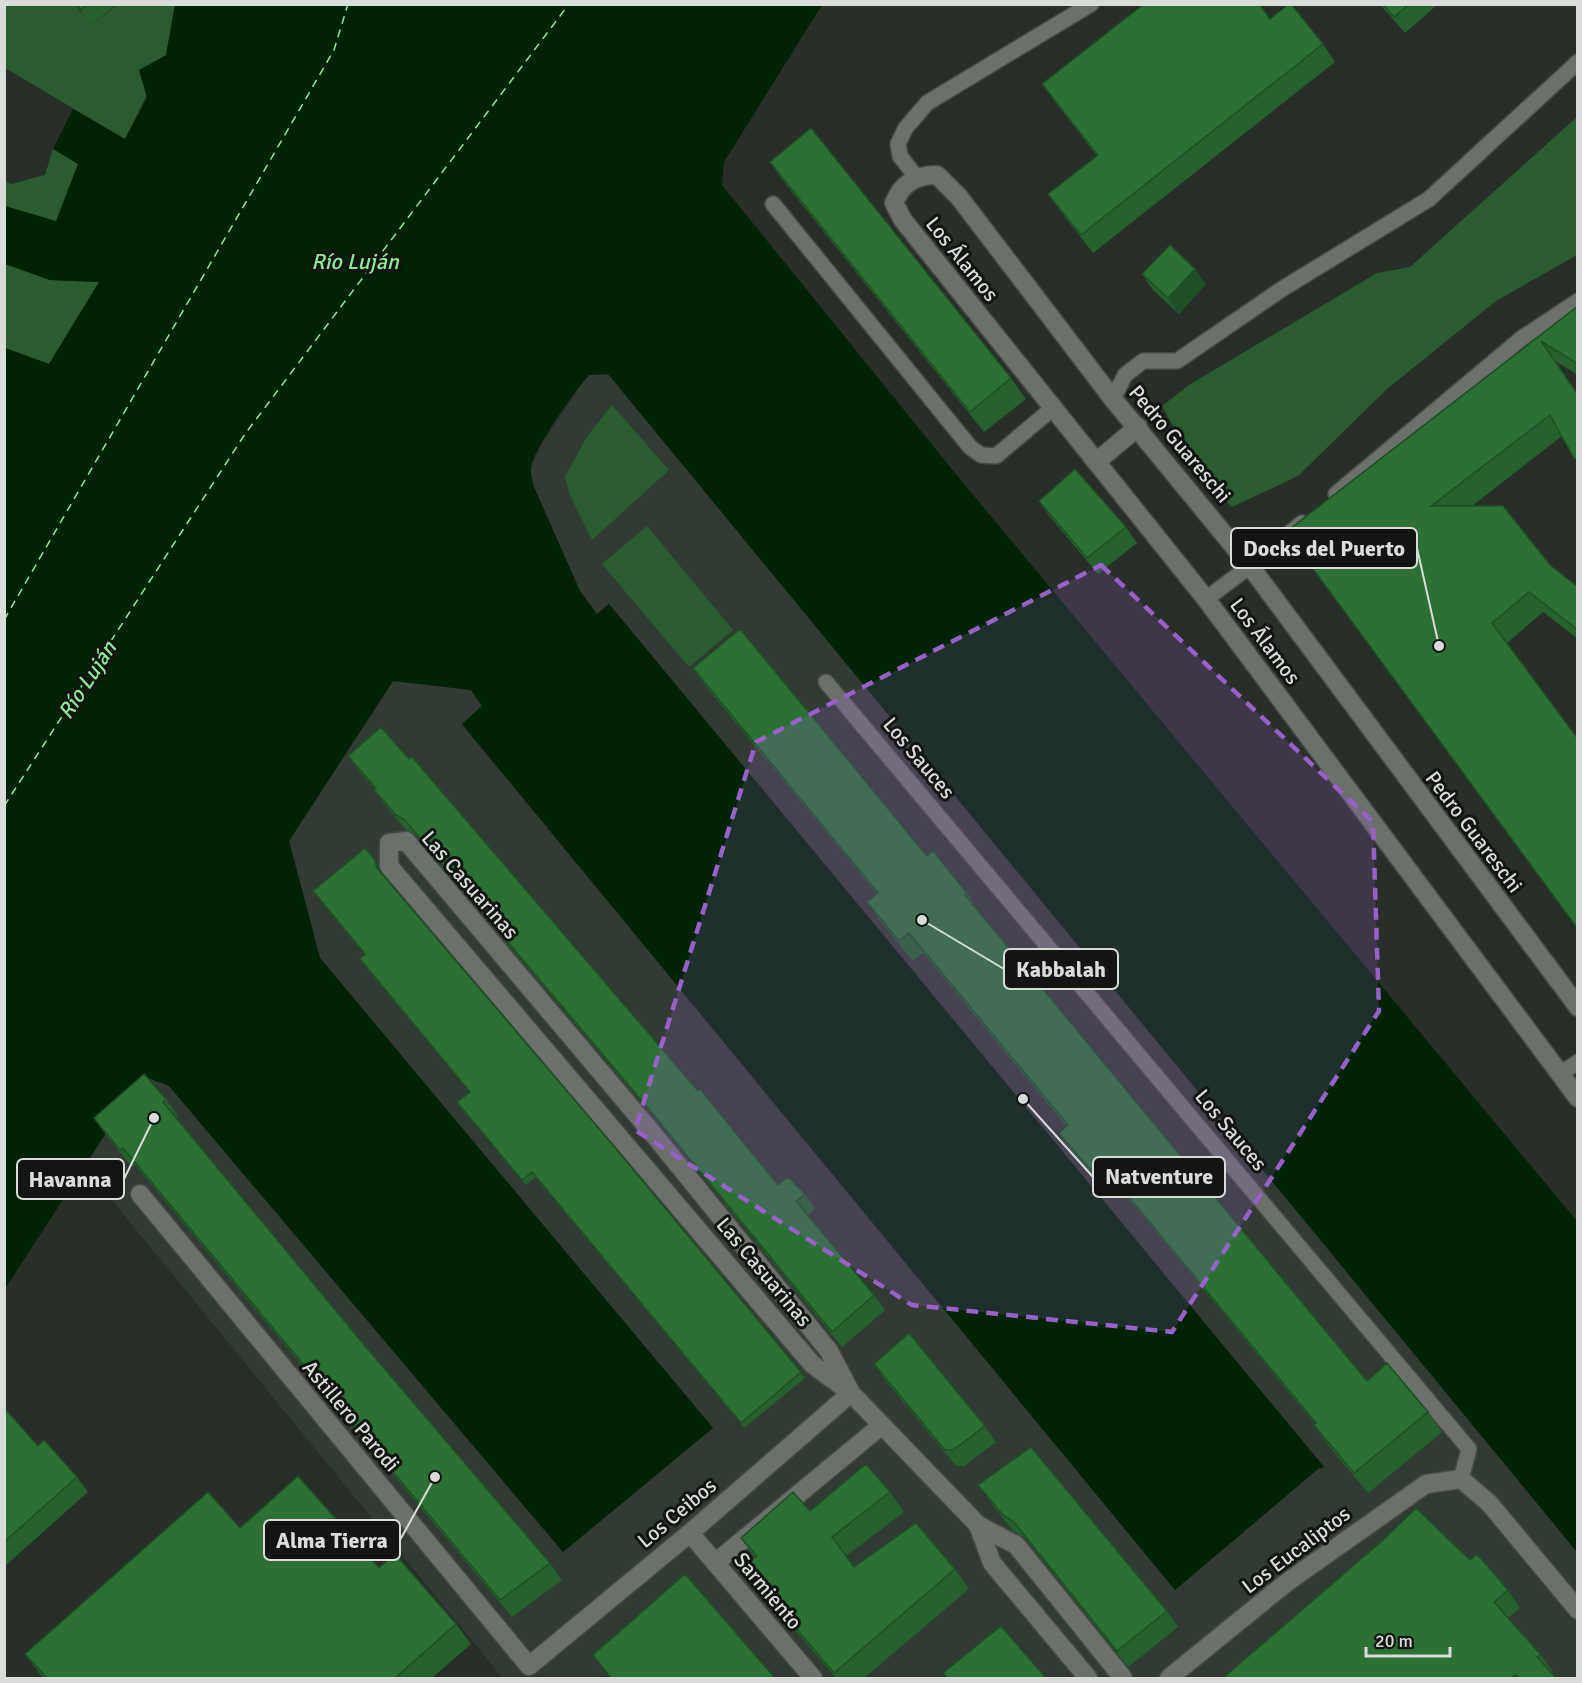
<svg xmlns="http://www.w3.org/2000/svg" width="1582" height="1683" font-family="Signika,sans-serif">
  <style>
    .built { fill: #323b33 }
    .green { fill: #2a5c31 }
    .water { fill: #002305 }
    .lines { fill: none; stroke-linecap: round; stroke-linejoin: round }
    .ferry { stroke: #8de996; stroke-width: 1.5; stroke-dasharray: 8 6; stroke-linecap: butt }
    .service-casing { stroke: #464946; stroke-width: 18 }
    .minor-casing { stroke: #464946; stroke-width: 21 }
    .service { stroke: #6b706b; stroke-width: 15 }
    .minor { stroke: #6b706b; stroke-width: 18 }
    .wall { fill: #25612e }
    .shaded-wall { fill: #1e4f26 }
    .building { fill: #2b7136; stroke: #1e4f26; stroke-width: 1.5 }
    .marked { fill: #9761c7; fill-opacity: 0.2; stroke: #9761c7; stroke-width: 4.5; stroke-dasharray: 12 8; stroke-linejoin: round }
    .labels { text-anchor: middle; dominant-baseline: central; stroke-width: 6; stroke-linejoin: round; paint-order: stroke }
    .street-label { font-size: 21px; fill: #d9dcd9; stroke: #131513 }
    .water-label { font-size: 22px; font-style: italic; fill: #8de996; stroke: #131513 }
    .leader { fill: none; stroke: #d9dcd9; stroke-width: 2 }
    .callout-dot { fill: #d9dcd9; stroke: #131513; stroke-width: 2 }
    .callout { fill: #131513; stroke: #d9dcd9; stroke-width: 2 }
    .callout-label { font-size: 22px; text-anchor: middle; font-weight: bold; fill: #d9dcd9 }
  </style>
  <rect width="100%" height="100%" fill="#292e29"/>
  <path class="built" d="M 608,374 L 1577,1552 L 1577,1678 L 500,1678 L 501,1676 L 84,1166 L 143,1076 L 169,1086 L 563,1552 L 713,1428 L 320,958 L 289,841 L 393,681 L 471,690 L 482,706 L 462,725 L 1175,1590 L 1318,1469 L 1324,1467 L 609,604 L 597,614 L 580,591 L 534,487 L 530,469 L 542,444 L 580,386 L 589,375 Z"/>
  <path class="green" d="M 4,5 L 75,5 L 91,25 L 117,5 L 175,5 L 166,56 L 125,139 L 5,68 Z
    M 1577,117 L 1577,255 L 1496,301 L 1387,389 L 1298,476 L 1232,507 L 1200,474 L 1162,406 L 1189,385 L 1377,273 L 1410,267 Z
    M 53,149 L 78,164 L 56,222 L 5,206 L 5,181 L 11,184 L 45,175 Z
    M 5,264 L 50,280 L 99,282 L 49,364 L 5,348 Z
    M 612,405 L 669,470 L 592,540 L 570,495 L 565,477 L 586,438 Z
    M 647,526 L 733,630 L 689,667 L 602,564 Z"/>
  <path class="water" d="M 175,5 L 822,5 L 724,162 L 722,185 L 955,473 L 1577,1221 L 1577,1552 L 608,374 L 589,375 C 575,391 533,449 531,468 C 530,474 533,482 534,487 L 580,591 L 597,614 L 609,604 L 1324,1467 L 1318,1469 L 1175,1590 L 462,724 L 482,706 L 471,690 L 393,681 L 289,841 L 320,958 L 713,1428 L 563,1552 L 169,1086 L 143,1076 L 5,1289 L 5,348 L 49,364 L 99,282 L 50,280 L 5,264 L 5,206 L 56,221 L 78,164 L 53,149 L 73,109 L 125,139 L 147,98 L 139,70 L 166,55 Z"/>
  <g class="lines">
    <path class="ferry" d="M 4,620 L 334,50 L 348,4
      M 4,806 L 245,434 L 569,4"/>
    <g class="service-casing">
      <path id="service" d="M 917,178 L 900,156 L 898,144 L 905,129 L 927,103 L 1091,4
        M 773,204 L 970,447 L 981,455 L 996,456 L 1053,408
        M 1113,399 L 1125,375 L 1143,361 L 1177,361 L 1282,289 L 1429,199 L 1578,62
        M 1336,494 L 1522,338 L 1578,301
        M 1206,599 L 1250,566 L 1302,523
        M 826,682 L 1469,1449 L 1461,1479
        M 1560,1074 L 1578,1062"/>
    </g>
    <g class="minor-casing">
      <path id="minor" d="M 1096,462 L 1138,427
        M 1578,1007 L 1250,566 L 1113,399 L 959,197 L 937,175 C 916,175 902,183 894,203 L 903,220 L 1206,599 L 1578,1098
        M 140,1194 L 529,1666
        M 851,1393 L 829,1351 L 654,1135 L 406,841 L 389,843 L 389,866 L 812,1364 L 851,1393 L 978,1525 L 1016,1545 L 1123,1678
        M 978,1525 L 992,1563 L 1088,1678
        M 690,1533 L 813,1678
        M 715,1563 L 882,1425
        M 529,1666 L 690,1533 L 851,1393
        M 1169,1678 L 1286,1583 L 1426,1484 L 1461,1479 L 1489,1503 L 1578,1610"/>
    </g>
    <use href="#service" class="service"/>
    <use href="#minor" class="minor"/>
  </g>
  <path class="wall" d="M 75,4 L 117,4 L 91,25 Z
    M 1380,4 L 1438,4 L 1405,33 Z
    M 1270,19 L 1323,44 L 1335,62 L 1093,253 L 1061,212 L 1048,194 L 1097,156 L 1055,102 L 1042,84 Z
    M 770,162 L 1011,378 L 1026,399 L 984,432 L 784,182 Z
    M 1142,274 L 1206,284 L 1179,314 L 1153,290 Z
    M 1578,306 L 1578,375 L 1555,361 L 1578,394 L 1578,463 L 1562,436 L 1472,506 L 1551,566 L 1578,587 L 1578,639 L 1543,612 L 1507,643 L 1578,739 L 1578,930 L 1286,532 Z
    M 1039,501 L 1126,527 L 1137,543 L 1098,574 L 1050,517 Z
    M 693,668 L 927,856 L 967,893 L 980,914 L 1367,1381 L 1428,1412 L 1442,1432 L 1368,1493 L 1328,1445 L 1314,1425 L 1315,1424 L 1118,1186 L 1108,1195 L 1073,1153 L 1059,1133 L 1067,1127 L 923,953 L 913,961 L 881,922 L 867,902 L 877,894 L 707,688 Z
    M 348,756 L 778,1185 L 805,1194 L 815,1209 L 808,1215 L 874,1295 L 885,1310 L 842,1347 L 659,1123 L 415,834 L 406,830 L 385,805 L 374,790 L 375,789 L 359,771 Z
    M 378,864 L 380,872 L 805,1378 L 744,1428 L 536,1177 L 526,1185 L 461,1108 L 457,1102 L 470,1092 L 364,965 L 360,959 L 365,955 L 313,891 Z
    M 166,1099 L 178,1116 L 176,1118 L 360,1340 L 550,1563 L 562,1580 L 512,1617 L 135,1165 L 131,1166 L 106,1135 L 94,1118 Z
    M 874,1364 L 985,1426 L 996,1442 L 964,1466 L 956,1466 L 885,1380 Z
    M 4,1408 L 38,1446 L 77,1477 L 88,1492 L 4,1567 Z
    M 978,1485 L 1167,1611 L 1178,1627 L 1128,1667 L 1025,1538 L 1013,1531 L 989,1500 Z
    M 890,1492 L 904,1512 L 846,1556 L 854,1567 L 955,1569 L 969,1589 L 864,1678 L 836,1678 L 758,1587 L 744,1567 L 755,1558 L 741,1538 L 810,1511 Z
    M 240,1528 L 379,1568 L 456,1624 L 471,1644 L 432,1678 L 43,1678 L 25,1654 Z
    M 1470,1560 L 1508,1590 L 1520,1608 L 1508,1618 L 1541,1655 L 1553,1672 L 1552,1674 L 1556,1678 L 1223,1678 Z"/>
  <path class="shaded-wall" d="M 1195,269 L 1206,284 L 1179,314 L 1168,298 Z
    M 374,859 L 378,864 L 380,873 L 377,868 Z"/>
  <path class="building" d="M 77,4 L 87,4 L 81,10 Z
    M 1144,4 L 1259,4 L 1270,19 L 1289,4 L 1291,4 L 1323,44 L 1081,235 L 1048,194 L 1098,155 L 1042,84 Z
    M 1383,4 L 1409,4 L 1394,17 Z
    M 811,128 L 1011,378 L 970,412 L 770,162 Z
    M 1170,245 L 1195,269 L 1168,298 L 1142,274 Z
    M 1578,306 L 1578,364 L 1541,341 L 1578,395 L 1578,459 L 1574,458 L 1550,415 L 1431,506 L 1503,506 L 1551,566 L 1578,587 L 1578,630 L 1529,592 L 1492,623 L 1578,739 L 1578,929 L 1286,532 Z
    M 1075,469 L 1126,527 L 1087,558 L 1039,501 Z
    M 740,629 L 927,856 L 933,851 L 967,893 L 965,895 L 1367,1381 L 1387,1363 L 1428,1412 L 1354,1473 L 1314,1425 L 1316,1423 L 1104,1167 L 1095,1175 L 1059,1133 L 1068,1125 L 909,933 L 899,941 L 867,902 L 878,893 L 693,668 Z
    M 381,727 L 409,759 L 412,757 L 698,1091 L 700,1089 L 778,1185 L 788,1177 L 805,1194 L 796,1201 L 874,1295 L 832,1332 L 648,1108 L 404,819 L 396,815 L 374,790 L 376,788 L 348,756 Z
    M 365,848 L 374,859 L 377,868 L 612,1144 L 801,1372 L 741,1423 L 532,1172 L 522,1180 L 457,1102 L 470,1092 L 360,959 L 365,954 L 313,891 Z
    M 144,1074 L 166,1099 L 163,1102 L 360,1340 L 550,1563 L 500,1600 L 123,1148 L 120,1150 L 94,1118 Z
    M 909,1333 L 985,1426 L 953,1450 L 945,1450 L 874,1364 Z
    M 4,1408 L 38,1446 L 44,1440 L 77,1477 L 4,1542 Z
    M 1031,1447 L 1167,1611 L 1117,1651 L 1014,1522 L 1003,1515 L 978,1485 Z
    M 866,1464 L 890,1492 L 832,1537 L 854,1567 L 916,1523 L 955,1569 L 834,1673 L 744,1567 L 757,1556 L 741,1538 L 793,1492 L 810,1511 Z
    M 298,1476 L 379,1568 L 395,1554 L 456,1624 L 395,1678 L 47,1678 L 25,1654 L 208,1492 L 240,1528 Z
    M 1416,1508 L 1470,1560 L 1477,1554 L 1508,1590 L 1494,1602 L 1541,1655 L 1537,1657 L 1556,1678 L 1519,1678 L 1516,1675 L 1511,1678 L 1223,1678 L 1382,1541 Z
    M 685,1574 L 775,1678 L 611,1678 L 593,1655 Z
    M 1001,1626 L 1046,1678 L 947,1678 L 943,1673 Z"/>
  <path class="marked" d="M 1101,565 L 1373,822 L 1379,1011 L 1172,1332 L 912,1305 L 635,1130 L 756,742 Z"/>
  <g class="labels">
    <g class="street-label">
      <text transform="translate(962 259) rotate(51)">Los Álamos</text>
      <text transform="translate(1180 444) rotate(50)">Pedro Guareschi</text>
      <text transform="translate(1265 641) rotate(53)">Los Álamos</text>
      <text transform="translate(919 758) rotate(50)">Los Sauces</text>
      <text transform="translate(1474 832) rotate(53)">Pedro Guareschi</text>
      <text transform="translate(470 885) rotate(49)">Las Casuarinas</text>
      <text transform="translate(1231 1130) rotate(50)">Los Sauces</text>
      <text transform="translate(764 1272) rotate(50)">Las Casuarinas</text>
      <text transform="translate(351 1416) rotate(50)">Astillero Parodi</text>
      <text transform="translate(677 1513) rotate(-40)">Los Ceibos</text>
      <text transform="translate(1296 1550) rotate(-37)">Los Eucaliptos</text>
      <text transform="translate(768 1591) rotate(50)">Sarmiento</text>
    </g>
    <g class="water-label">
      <text x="355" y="261">Río Luján</text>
      <text transform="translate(87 680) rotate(-57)">Río Luján</text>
    </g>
  </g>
  <path class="leader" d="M1439 646L1417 548M922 920L1004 969M1023 1099L1093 1177M154 1118L124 1179M435 1477L400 1540"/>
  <g class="callout-dot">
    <circle cx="1439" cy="646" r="6"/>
    <circle cx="922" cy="920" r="6"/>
    <circle cx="1023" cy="1099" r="6"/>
    <circle cx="154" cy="1118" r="6"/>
    <circle cx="435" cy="1477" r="6"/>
  </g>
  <g class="callout">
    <rect x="1231" y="528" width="186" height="40" rx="6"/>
    <rect x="1004" y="949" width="114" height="40" rx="6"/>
    <rect x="1093" y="1157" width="132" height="40" rx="6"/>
    <rect x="17" y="1159" width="107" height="40" rx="6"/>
    <rect x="264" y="1520" width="136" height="40" rx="6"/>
  </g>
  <g class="callout-label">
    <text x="1324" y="556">Docks del Puerto</text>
    <text x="1061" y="977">Kabbalah</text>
    <text x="1159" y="1184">Natventure</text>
    <text x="70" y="1187">Havanna</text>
    <text x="332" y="1548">Alma Tierra</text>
  </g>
  <rect width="1582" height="1683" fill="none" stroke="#d9dcd9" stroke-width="12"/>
  <path d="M1366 1647v9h84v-9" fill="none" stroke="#d9dcd9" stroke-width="3"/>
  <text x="1375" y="1647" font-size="18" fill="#d9dcd9" stroke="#131513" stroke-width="4.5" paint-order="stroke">20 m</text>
</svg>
